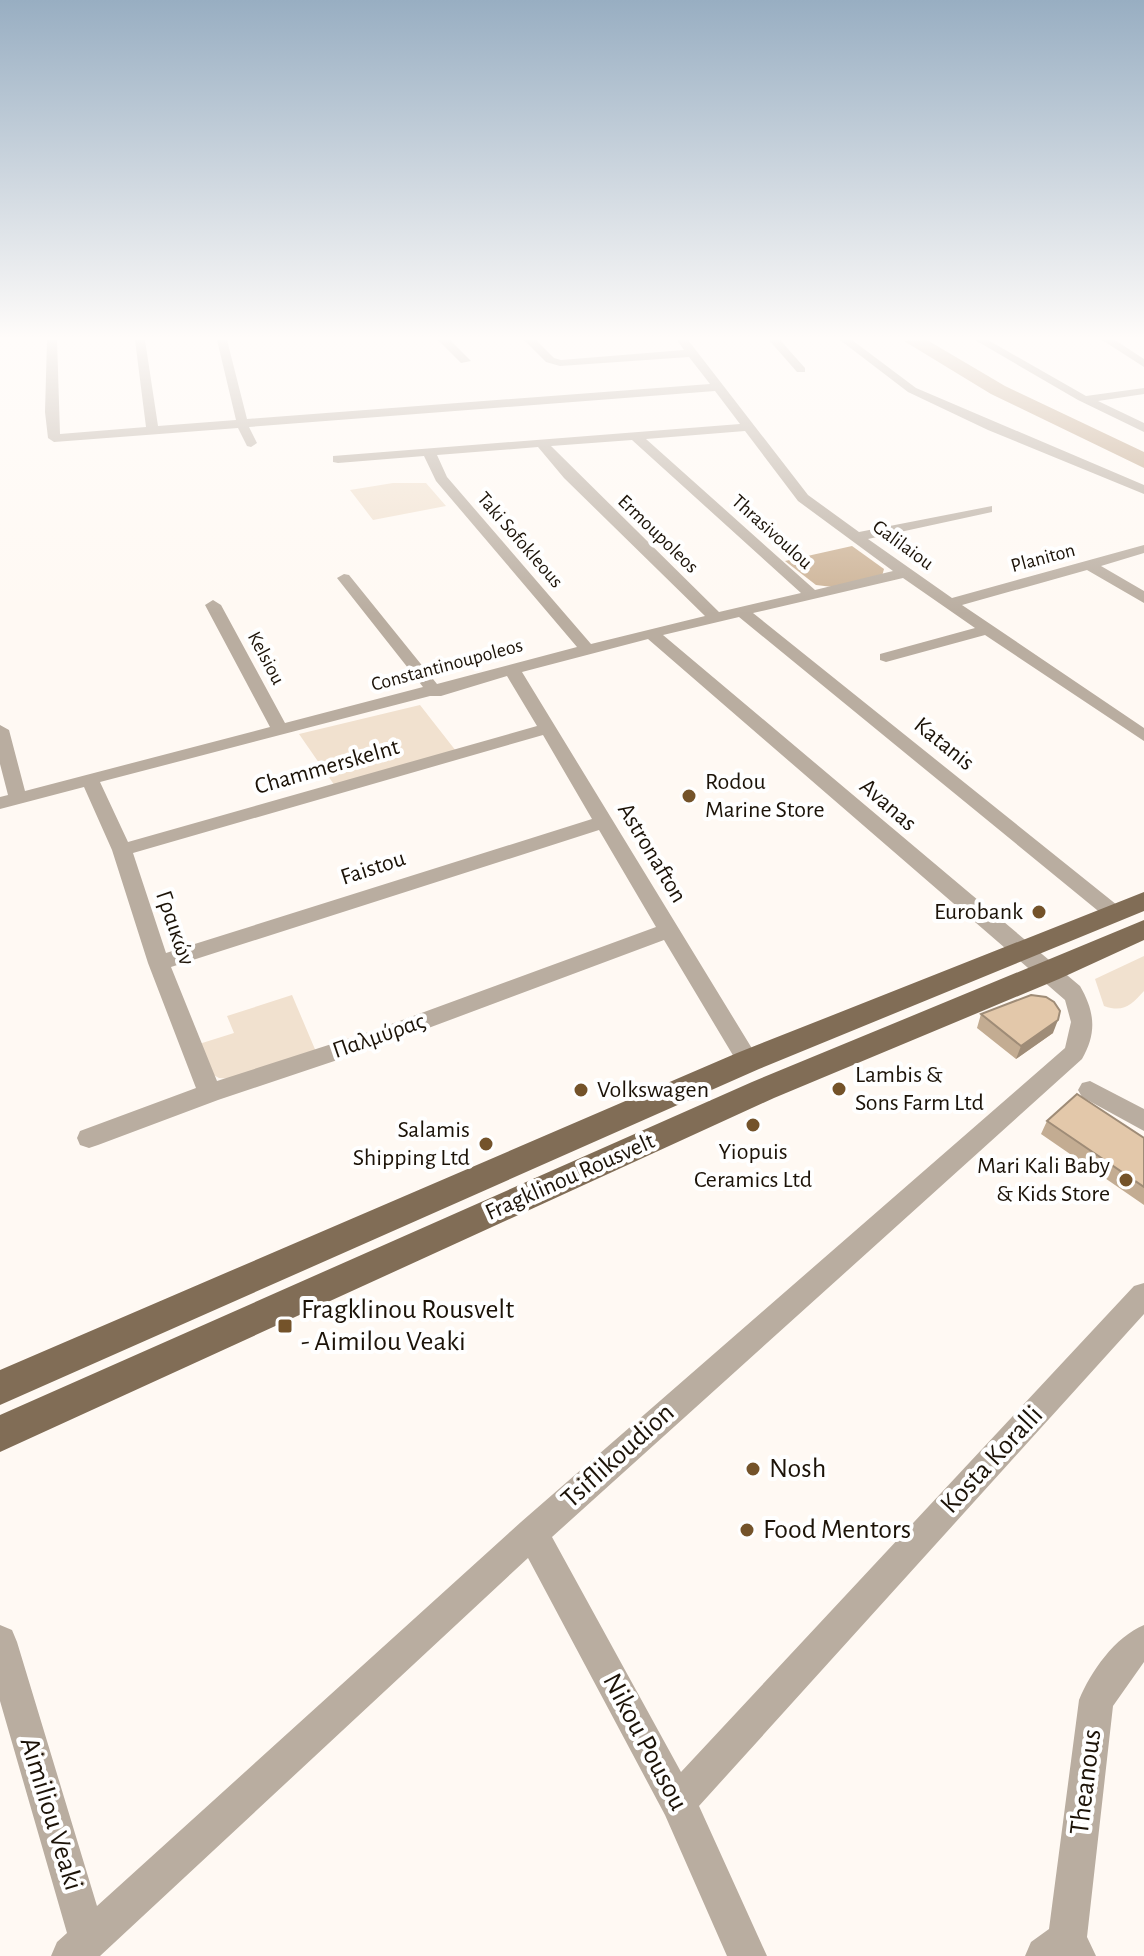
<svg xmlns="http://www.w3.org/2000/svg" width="1144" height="1956" font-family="'Alegreya Sans',sans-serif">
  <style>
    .green { fill: #f1e1cf }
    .forest { fill: #ccb295 }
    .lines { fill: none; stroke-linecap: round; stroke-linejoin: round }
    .river { fill: #c1a68a; fill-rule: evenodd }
    .minor { fill: #b9ada0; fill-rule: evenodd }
    .major { fill: #816d56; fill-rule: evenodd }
    .wall { fill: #c3ac92 }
    .shaded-wall { fill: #9f8c77 }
    .building { fill: #e3c8aa; stroke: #9f8c77; stroke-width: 2 }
    .poi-dot { fill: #74532a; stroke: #fff; stroke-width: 3 }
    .labels { text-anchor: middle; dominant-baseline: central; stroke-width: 8; stroke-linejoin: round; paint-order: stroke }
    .far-street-label { font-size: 20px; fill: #1c1308; stroke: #fff }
    .street-label { font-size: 24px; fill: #1c1308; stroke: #fff }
    .poi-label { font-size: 24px; fill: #1c1308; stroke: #fff; text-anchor: start }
    .near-poi-label { font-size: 28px; fill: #1c1308; stroke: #fff; text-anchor: start }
    .near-street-label { font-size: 28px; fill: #1c1308; stroke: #fff }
  </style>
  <rect width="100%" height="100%" fill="#fff9f3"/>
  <path class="green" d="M 393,483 L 426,483 L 446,506 L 373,520 L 350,490 Z
    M 420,705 L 456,751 L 335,786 L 299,734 Z
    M 1144,956 L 1144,991 C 1131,1005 1124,1013 1104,1006 L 1095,979 Z
    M 292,995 L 317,1054 L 233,1079 L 219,1078 L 210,1073 L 199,1044 L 234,1033 L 227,1016 Z"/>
  <path class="forest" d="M 852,546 L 884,569 L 882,576 L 833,587 L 816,585 L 785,561 Z"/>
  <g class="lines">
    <path class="river" d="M 927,340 L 1005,386 L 1144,452 L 1144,468 L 991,394 L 904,341 Z"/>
    <path class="minor" d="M 47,340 L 57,340 L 60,434 L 146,427 L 135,340 L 145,340 L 158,426 L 236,420 L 217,340 L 227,340 L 247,419 L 710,384 L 689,357 L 560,366 L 546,362 L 524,340 L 536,340 L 554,358 L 561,360 L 684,350 L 677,340 L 688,340 L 808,495 L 859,532 L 992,506 L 992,512 L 868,539 L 952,598 L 1144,545 L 1144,553 L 1101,566 L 1144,591 L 1144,603 L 1087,570 L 962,605 L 1144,728 L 1144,741 L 985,635 L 886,662 L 880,660 L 880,654 L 975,628 L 903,578 L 753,613 L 1122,909 L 1125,914 L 1122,919 L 1108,919 L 739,617 L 663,635 L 1080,986 C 1095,1012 1097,1033 1082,1059 L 552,1537 L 681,1772 L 1134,1286 L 1144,1283 L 1144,1314 L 699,1806 L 767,1956 L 727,1956 L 665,1815 L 528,1558 L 100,1956 L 51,1956 L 57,1942 L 67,1933 L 0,1701 L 0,1625 L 12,1630 L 17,1642 L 97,1906 L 521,1522 L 1065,1048 L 1071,1022 L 1065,1000 L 648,639 L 522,672 L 756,1055 L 760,1061 L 756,1067 L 748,1070 L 740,1067 L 664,940 L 391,1042 L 218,1100 L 98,1145 L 89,1148 L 80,1145 L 77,1138 L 80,1131 L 196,1088 L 148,963 L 112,850 L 84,787 L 0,809 L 0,797 L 8,795 L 0,764 L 0,725 L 9,730 L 25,791 L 270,727 L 205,605 L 213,600 L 221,605 L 285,723 L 423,687 L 337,578 L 344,574 L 349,575 L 437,684 L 577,647 L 436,481 L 424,456 L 338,463 L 333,462 L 333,456 L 740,424 L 715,391 L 249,427 L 257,443 L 251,447 L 247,446 L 238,428 L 54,442 L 48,438 L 45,412 ZM 745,431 L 798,501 L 893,571 L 815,590 L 646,439 ZM 632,440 L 801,593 L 719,612 L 551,446 ZM 538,447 L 564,478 L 705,616 L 591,644 L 447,477 L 437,455 ZM 507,676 L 537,726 L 128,842 L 100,782 L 430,696 L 441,696 ZM 543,735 L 592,819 L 166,953 L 133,853 ZM 599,830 L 656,927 L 375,1030 L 217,1081 L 171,967 Z
      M 438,340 L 450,340 L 471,361 L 461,363 Z
      M 769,340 L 780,340 L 805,368 L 805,372 L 797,372 Z
      M 840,340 L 852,340 L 916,388 L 1144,485 L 1144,494 L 988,430 L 908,392 Z
      M 975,340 L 988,340 L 1086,396 L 1144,388 L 1144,394 L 1098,401 L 1144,423 L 1144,432 L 1078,400 Z
      M 1102,340 L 1115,340 L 1144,359 L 1144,367 Z
      M 1090,1081 L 1144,1109 L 1144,1131 L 1082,1097 L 1078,1090 L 1082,1083 Z
      M 1144,1625 L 1144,1662 L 1113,1706 L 1087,1937 L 1096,1956 L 1025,1956 L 1031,1942 L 1049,1929 L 1079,1700 C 1091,1671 1115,1637 1144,1625 Z"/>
    <path class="major" d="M 1144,892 L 1144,911 L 759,1069 L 0,1405 L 0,1370 L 737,1053 Z
      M 1144,920 L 1144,940 L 1059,979 L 774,1098 L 0,1452 L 0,1415 L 752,1082 Z"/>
  </g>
  <path class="wall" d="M 981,1014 L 1053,1033 L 1016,1059 L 977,1028 Z
    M 1047,1121 L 1144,1138 L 1144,1205 L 1041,1134 Z"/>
  <path class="shaded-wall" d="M 1058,1020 L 1053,1033 L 1016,1059 L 1021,1046 Z"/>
  <path class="building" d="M 1031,995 L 1046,997 L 1054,1002 L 1060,1011 L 1058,1020 L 1021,1046 L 981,1014 Z
    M 1077,1094 L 1144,1138 L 1144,1187 L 1047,1121 Z"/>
  <linearGradient id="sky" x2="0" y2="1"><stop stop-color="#98aec2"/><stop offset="0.55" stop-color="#fffcfa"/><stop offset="1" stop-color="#fffcfa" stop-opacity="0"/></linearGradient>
  <rect width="1144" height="614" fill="url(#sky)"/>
  <g class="poi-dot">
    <circle cx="689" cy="796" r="8"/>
    <circle cx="1039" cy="912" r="8"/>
    <circle cx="839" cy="1089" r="8"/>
    <circle cx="581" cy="1090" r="8"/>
    <circle cx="753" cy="1125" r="8"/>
    <circle cx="486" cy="1144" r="8"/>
    <circle cx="1126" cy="1180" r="8"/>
    <rect x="277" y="1318" width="16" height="16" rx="4"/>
    <circle cx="753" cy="1469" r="8"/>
    <circle cx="747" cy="1530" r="8"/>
  </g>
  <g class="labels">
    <g class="far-street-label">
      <text transform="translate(772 532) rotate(42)">Thrasivoulou</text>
      <text transform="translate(658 534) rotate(44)">Ermoupoleos</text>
      <text transform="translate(520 540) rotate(49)">Taki Sofokleous</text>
      <text transform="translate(903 545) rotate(36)">Galilaiou</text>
      <text transform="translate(1043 558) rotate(-15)">Planiton</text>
      <text transform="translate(266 658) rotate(62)">Kelsiou</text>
      <text transform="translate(447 665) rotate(-15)">Constantinoupoleos</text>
    </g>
    <g class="street-label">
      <text transform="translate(944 744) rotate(39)">Katanis</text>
      <text transform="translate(327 767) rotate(-16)">Chammerskelnt</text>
      <text transform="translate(888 805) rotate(41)">Avanas</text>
      <text transform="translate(652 853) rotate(59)">Astronafton</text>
      <text transform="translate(373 868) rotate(-18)">Faistou</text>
      <text transform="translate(175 928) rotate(71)">Γραικών</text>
      <text transform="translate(379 1036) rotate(-19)">Παλμύρας</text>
      <text transform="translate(570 1177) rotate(-24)">Fragklinou Rousvelt</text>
    </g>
    <g class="poi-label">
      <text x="705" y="782">Rodou<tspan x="705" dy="28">Marine Store</tspan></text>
      <text x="1023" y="912" text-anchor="end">Eurobank</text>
      <text x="855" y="1075">Lambis &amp;<tspan x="855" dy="28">Sons Farm Ltd</tspan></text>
      <text x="597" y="1090">Volkswagen</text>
      <text x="470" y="1130" text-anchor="end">Salamis<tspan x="470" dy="28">Shipping Ltd</tspan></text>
      <text x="753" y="1152" text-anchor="middle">Yiopuis<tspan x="753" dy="28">Ceramics Ltd</tspan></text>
      <text x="1110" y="1166" text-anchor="end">Mari Kali Baby<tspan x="1110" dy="28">&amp; Kids Store</tspan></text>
    </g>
    <g class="near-poi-label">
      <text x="301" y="1310">Fragklinou Rousvelt<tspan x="301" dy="32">- Aimilou Veaki</tspan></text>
      <text x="769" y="1469">Nosh</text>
      <text x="763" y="1530">Food Mentors</text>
    </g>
    <g class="near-street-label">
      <text transform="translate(618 1456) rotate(-42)">Tsiflikoudion</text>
      <text transform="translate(992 1460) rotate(-47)">Kosta Koralli</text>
      <text transform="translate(645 1742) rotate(62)">Nikou Pousou</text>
      <text transform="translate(1086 1782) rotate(-83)">Theanous</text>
      <text transform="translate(51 1814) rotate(73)">Aimiliou Veaki</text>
    </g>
  </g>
</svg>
